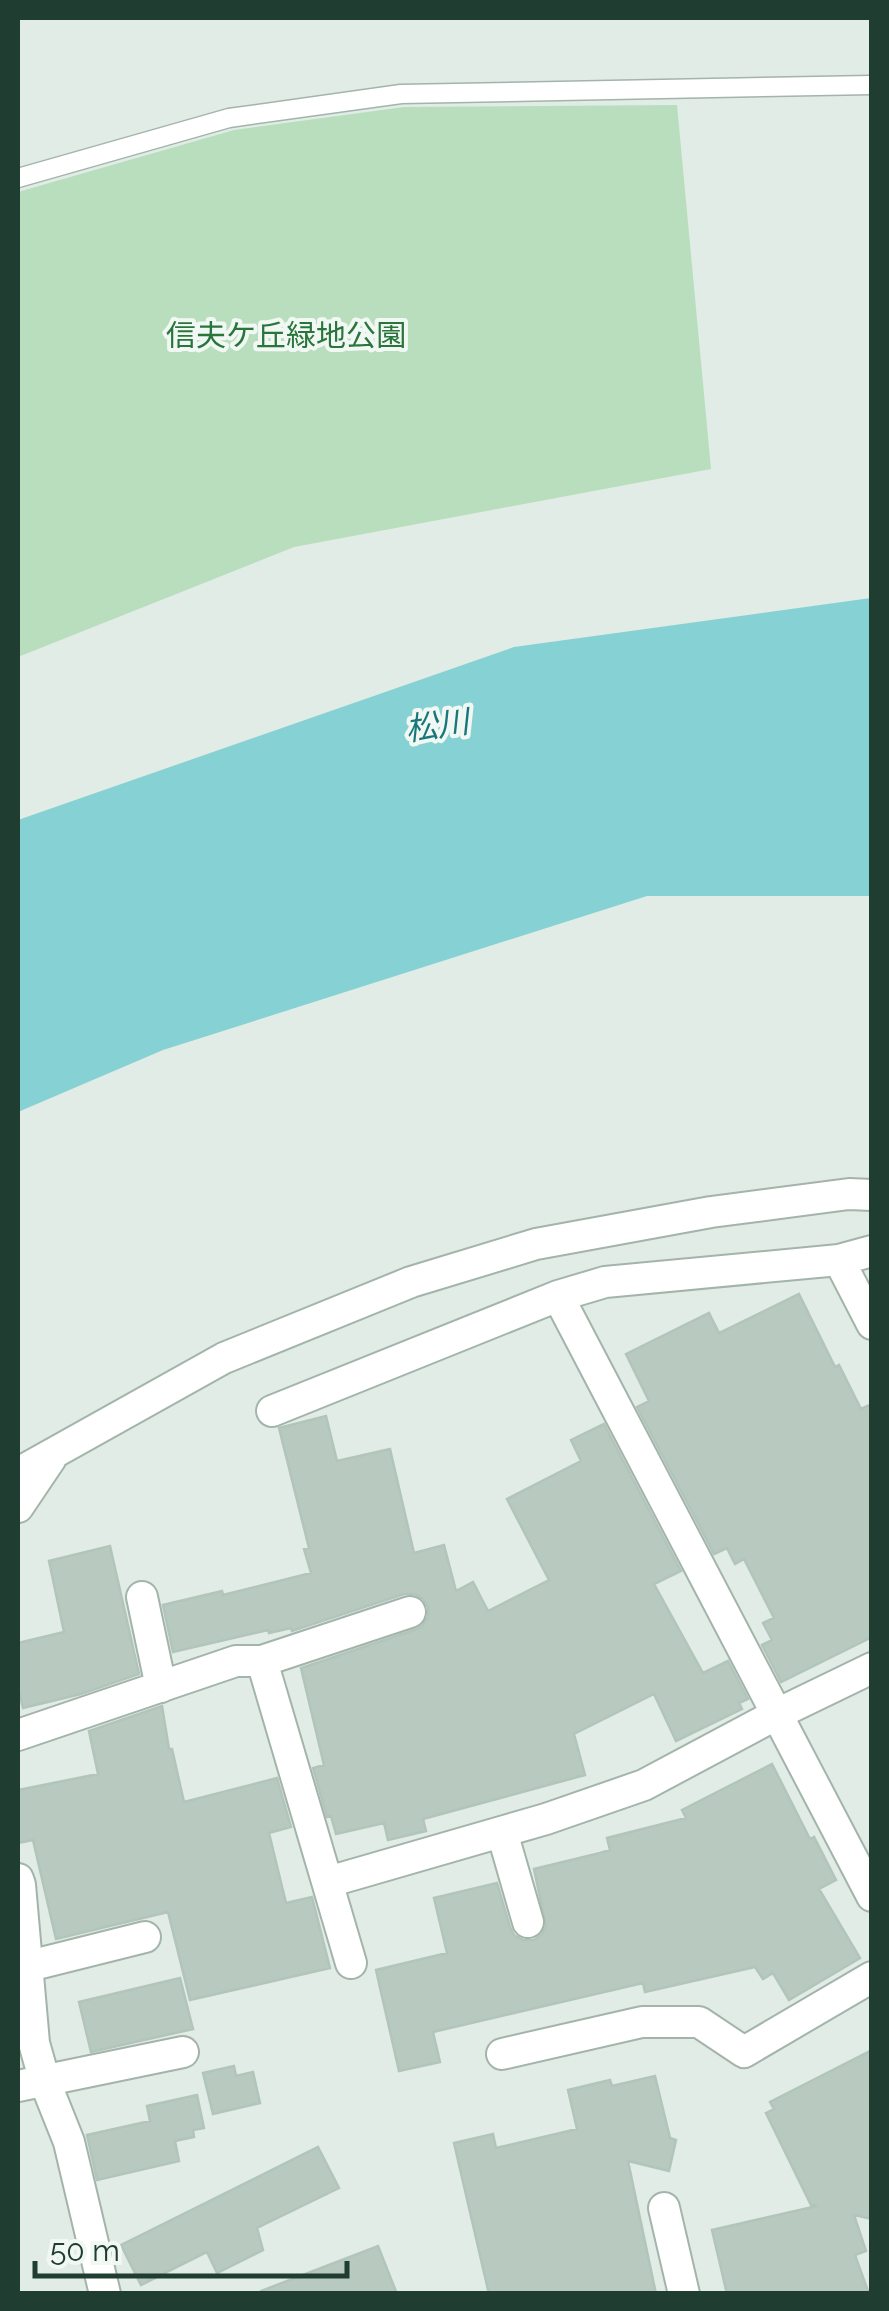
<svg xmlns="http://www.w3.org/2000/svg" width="889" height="2311" font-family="Raleway,'Noto Sans JP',sans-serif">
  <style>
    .green { fill: #b8debd }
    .water { fill: #86d1d3 }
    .building { fill: #b8c9c0; stroke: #b2c5bb; stroke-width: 2.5 }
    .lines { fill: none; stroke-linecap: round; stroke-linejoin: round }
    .lane-casing { stroke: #a3b4ab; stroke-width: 21 }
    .street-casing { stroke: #a3b4ab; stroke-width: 34 }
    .lane { stroke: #fff; stroke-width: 18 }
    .street { stroke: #fff; stroke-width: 30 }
    .labels { text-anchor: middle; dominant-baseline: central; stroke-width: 8; stroke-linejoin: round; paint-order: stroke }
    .park-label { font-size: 30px; fill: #29753c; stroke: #f1f8f3 }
    .water-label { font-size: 32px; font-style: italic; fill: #18777a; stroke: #f1f8f3 }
  </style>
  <rect width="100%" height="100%" fill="#e0ece5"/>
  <path class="green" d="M 677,105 L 711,469 L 294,547 L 18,657 L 18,192 L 234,130 L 404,107 Z"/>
  <path class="water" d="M 871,598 L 871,896 L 647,896 L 163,1050 L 18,1112 L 18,820 L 514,647 Z"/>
  <path class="building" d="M 799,1294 L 835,1367 L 839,1365 L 861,1409 L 872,1404 L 872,1637 L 781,1682 L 762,1645 L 772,1640 L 763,1623 L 774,1618 L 744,1559 L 735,1564 L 727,1548 L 714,1554 L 637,1407 L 649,1401 L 626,1354 L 709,1313 L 719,1333 Z
    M 326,1416 L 337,1461 L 390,1449 L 414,1553 L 444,1545 L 456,1591 L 473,1582 L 488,1611 L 549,1580 L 507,1499 L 581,1461 L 571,1440 L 604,1424 L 681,1571 L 654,1584 L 703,1673 L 728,1661 L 748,1699 L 739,1703 L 742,1709 L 676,1741 L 654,1694 L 574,1734 L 585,1775 L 423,1819 L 426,1831 L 388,1840 L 384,1823 L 336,1834 L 331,1816 L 327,1817 L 313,1768 L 324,1765 L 301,1668 L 417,1629 L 423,1625 L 428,1617 L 428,1607 L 423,1599 L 415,1594 L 404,1594 L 292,1631 L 291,1628 L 269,1633 L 268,1630 L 173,1652 L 163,1605 L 222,1591 L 223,1595 L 311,1573 L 304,1549 L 309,1548 L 279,1428 Z
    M 110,1546 L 139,1674 L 81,1694 L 23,1708 L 18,1688 L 18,1643 L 64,1632 L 49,1561 Z
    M 162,1706 L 169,1749 L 172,1749 L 184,1802 L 277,1778 L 291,1827 L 269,1833 L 286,1903 L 312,1897 L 330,1968 L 190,2000 L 168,1912 L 56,1939 L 33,1840 L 18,1843 L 18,1790 L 98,1774 L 89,1731 Z
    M 772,1764 L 810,1839 L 814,1837 L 836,1880 L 819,1889 L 860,1958 L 789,2000 L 773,1973 L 763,1979 L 755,1967 L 645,1992 L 643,1983 L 433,2032 L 440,2062 L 399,2071 L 376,1970 L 447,1953 L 434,1898 L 497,1883 L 510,1927 L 514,1935 L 523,1940 L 534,1940 L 542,1934 L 546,1926 L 534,1869 L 600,1853 L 610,1850 L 607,1838 L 686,1818 L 682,1810 Z
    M 180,1978 L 193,2029 L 91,2052 L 79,2002 Z
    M 872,2050 L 872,2219 L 854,2215 L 866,2251 L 855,2255 L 869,2294 L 727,2294 L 712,2230 L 817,2206 L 811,2205 L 766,2113 L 774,2109 L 770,2102 Z
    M 234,2066 L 236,2076 L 253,2072 L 260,2103 L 213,2114 L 203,2073 Z
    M 655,2076 L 670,2138 L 676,2140 L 669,2171 L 628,2161 L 656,2294 L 489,2294 L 454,2143 L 493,2134 L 496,2148 L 577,2129 L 568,2090 L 610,2080 L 612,2086 Z
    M 197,2095 L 204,2128 L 193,2130 L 194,2137 L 175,2141 L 179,2161 L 97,2180 L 87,2135 L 150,2121 L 147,2106 Z
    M 318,2147 L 339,2188 L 257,2228 L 263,2250 L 217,2273 L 207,2252 L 141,2285 L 121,2245 Z
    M 378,2246 L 397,2294 L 261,2294 L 261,2291 Z"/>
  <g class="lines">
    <g class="lane-casing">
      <path id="lane" d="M 18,178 L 229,118 L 401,94 L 872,85"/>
    </g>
    <g class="street-casing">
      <path id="street" d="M 872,1251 L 839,1260 L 605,1282 L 558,1296 L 872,1896
        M 839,1260 L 872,1324
        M 272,1411 L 558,1296
        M 18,1473 L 224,1358 L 411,1282 L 536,1244 L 711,1212 L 849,1194 L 872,1195
        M 18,1507 L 51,1458
        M 142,1597 L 161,1687
        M 262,1661 L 351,1963
        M 18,1735 L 236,1661 L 262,1661 L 410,1612
        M 502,1832 L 528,1922
        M 18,1879 L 20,1885 L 34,2043 L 45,2082 L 69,2142 L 105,2294
        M 328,1882 L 546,1819 L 644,1785 L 777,1714 L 872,1668
        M 29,1966 L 145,1937
        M 502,2054 L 642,2022 L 699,2022 L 744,2052 L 872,1977
        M 18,2086 L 183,2052
        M 664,2208 L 684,2294"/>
    </g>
    <use href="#lane" class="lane"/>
    <use href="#street" class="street"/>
  </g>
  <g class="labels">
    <g class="park-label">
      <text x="286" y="335">信夫ケ丘緑地公園</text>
    </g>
    <g class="water-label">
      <text transform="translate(437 725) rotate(-8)">松川</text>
    </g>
  </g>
  <rect width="889" height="2311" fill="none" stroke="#203d31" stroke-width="40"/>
  <path d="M35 2261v15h312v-15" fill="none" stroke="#203d31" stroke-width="5"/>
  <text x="50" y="2261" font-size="30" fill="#203d31" stroke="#f1f8f3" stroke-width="8" paint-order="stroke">50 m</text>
</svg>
